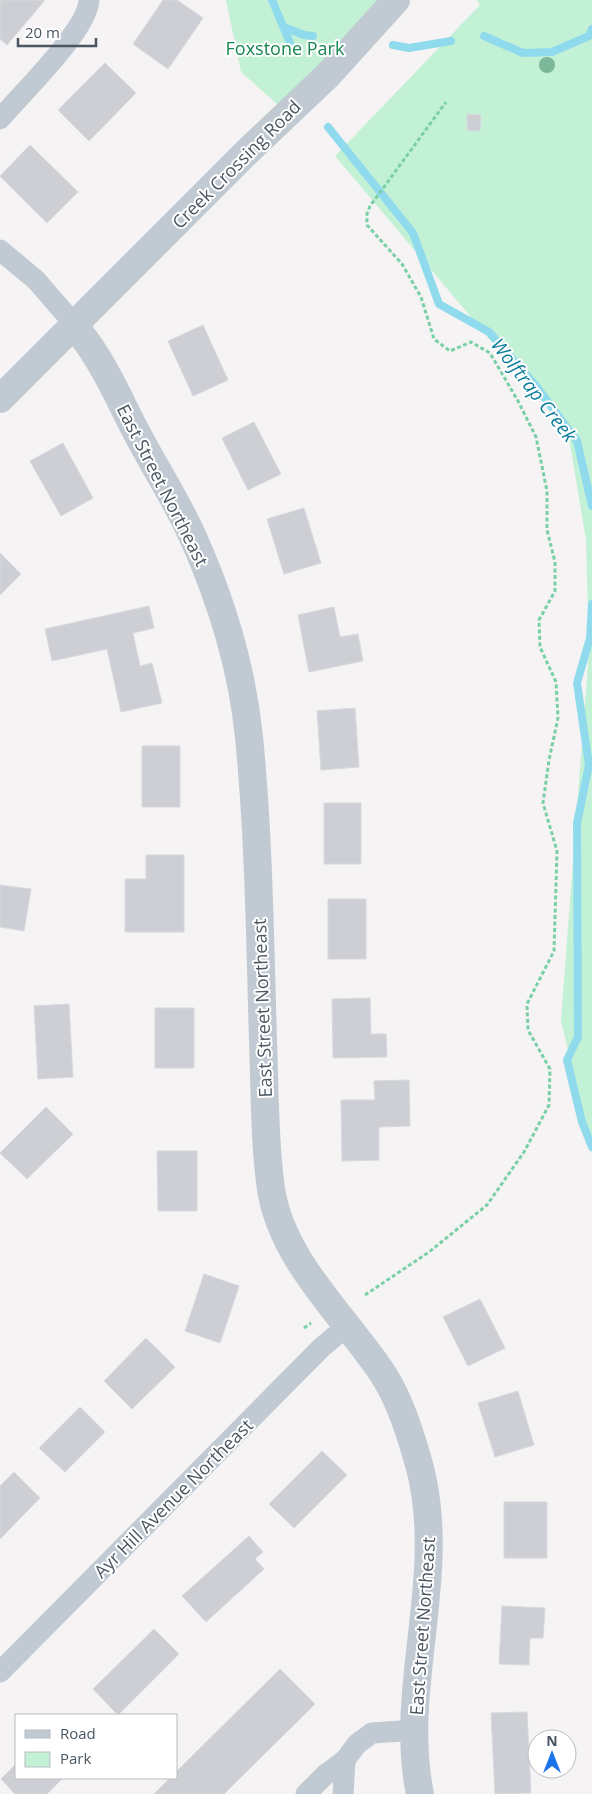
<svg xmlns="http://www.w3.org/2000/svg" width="592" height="1794" font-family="'Open Sans',sans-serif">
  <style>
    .green { fill: #c3f1d5 }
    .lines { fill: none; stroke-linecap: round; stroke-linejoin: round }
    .stream { stroke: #90daee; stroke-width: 8 }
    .building { fill: #cdcfd5; stroke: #d7d9de }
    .path { stroke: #7ad0a6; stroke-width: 3; stroke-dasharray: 4 2.5; stroke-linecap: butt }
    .minor { stroke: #c1cad2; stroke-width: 21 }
    .tertiary { stroke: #c1cad2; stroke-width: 28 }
    .tree { fill: #7bb799 }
    .labels { text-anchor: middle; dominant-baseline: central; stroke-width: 4; stroke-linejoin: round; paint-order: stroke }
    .park-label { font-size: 18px; fill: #17864f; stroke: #fff }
    .street-label { font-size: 18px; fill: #4a5661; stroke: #fff }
    .water-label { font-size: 19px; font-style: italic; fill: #0c7c9b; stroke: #fff }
  </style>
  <rect width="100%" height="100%" fill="#f5f3f3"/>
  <path class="green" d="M 226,0 L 395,0 L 287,113 L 241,72 Z
    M 477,0 L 592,0 L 592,1154 L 561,1020 L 589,651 L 586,540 L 568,432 L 335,156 L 480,5 Z"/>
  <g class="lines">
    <path class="stream" d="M 272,0 L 293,50
      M 284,27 L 304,35 L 313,36
      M 484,36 L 523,53 L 552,52 L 589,36 L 592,29
      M 393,45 L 409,48 L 451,41
      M 328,127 L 413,233 L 439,304 L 489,332 L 536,386 L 577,441 L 592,506
      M 592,604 L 590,638 L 577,683 L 589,765 L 577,823 L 578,1037 L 567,1060 L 582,1122 L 592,1147"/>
  </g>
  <path class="building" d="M 0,0 L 45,0 L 7,45 L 0,39 Z
    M 163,0 L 177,0 L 203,18 L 168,69 L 133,44 Z
    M 105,63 L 136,93 L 89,141 L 58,110 Z
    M 467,114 L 481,115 L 480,131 L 467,130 Z
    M 30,145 L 78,192 L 47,223 L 0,176 Z
    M 203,325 L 228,380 L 193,396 L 168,341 Z
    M 254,422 L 281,474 L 248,490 L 222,438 Z
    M 63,443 L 93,498 L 61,516 L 30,461 Z
    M 304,508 L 321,563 L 284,574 L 267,519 Z
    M 0,553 L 21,574 L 0,595 Z
    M 149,606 L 154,628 L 133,633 L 140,666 L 152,663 L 162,703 L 121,712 L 107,649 L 52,661 L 45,629 Z
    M 334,607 L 340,637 L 358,634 L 363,661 L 309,672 L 298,615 Z
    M 355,708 L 359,767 L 321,770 L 317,711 Z
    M 142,746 L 180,746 L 180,807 L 142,807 Z
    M 324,803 L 361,803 L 361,864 L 324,864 Z
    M 146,855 L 184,855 L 184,932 L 125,932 L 125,879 L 146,879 Z
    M 0,885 L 31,889 L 24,931 L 0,927 Z
    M 328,899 L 366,899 L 366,959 L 328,959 Z
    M 370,998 L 371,1034 L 386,1034 L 387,1057 L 333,1058 L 332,999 Z
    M 69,1004 L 73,1077 L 38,1079 L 34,1006 Z
    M 155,1008 L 194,1008 L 194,1068 L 155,1068 Z
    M 409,1080 L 410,1126 L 379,1127 L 379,1160 L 342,1161 L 341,1100 L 375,1100 L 374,1081 Z
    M 46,1107 L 73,1134 L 27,1179 L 0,1153 Z
    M 157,1151 L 197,1151 L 197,1211 L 158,1211 Z
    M 204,1274 L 239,1286 L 220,1343 L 185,1331 Z
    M 480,1299 L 505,1348 L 468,1366 L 443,1317 Z
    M 146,1338 L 175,1367 L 132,1409 L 104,1381 Z
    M 518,1391 L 534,1445 L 495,1457 L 478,1403 Z
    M 80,1407 L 105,1432 L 65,1472 L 39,1448 Z
    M 322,1451 L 347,1475 L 294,1528 L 269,1504 Z
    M 14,1472 L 40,1498 L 0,1539 L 0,1486 Z
    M 504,1502 L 547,1502 L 547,1558 L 504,1558 Z
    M 249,1536 L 263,1552 L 255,1559 L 264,1569 L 206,1622 L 182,1596 Z
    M 502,1606 L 545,1608 L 543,1638 L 530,1638 L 529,1665 L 499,1664 Z
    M 154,1629 L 179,1654 L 118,1715 L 93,1689 Z
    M 280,1669 L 315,1704 L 224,1794 L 154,1794 L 170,1778 L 176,1778 L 176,1772 Z
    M 527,1712 L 531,1793 L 495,1794 L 491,1713 Z
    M 16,1764 L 16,1778 L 63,1778 L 47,1794 L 15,1794 L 1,1779 Z"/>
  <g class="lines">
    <path class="path" d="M 365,1295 L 429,1252 L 487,1205 L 524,1152 L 549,1105 L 550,1069 L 528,1030 L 527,1004 L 554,951 L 557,851 L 543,803 L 549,760 L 558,718 L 556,682 L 540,647 L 539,620 L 555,591 L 555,562 L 547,530 L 547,491 L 536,437 L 518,401 L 490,353 L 471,342 L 450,351 L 434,339 L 421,297 L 402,264 L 367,225 L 367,214 L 370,206 L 446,102
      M 304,1328 L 311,1323"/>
    <path class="minor" d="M 0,119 C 21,94 88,30 89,0
      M 0,250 L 36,280 L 74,324
      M 0,1672 L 321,1348 L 348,1325
      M 306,1794 L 325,1775 L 345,1760
      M 343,1794 L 345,1760 L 357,1744 L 372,1733 L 416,1730"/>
    <path class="tertiary" d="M 74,324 C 81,335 90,345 96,356 C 113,382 125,412 140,439 C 157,471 177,502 192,535 C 221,599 242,667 249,737 C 259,838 260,940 263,1041 C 265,1090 264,1140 271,1189 C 282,1261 344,1315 383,1374 C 401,1402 411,1436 420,1468 C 448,1577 398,1688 420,1794
      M 0,399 L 248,151 L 328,75 L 396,0"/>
  </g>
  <circle class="tree" cx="547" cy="65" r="8"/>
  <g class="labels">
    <g class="park-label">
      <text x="285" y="48">Foxstone Park</text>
    </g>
    <g class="street-label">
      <text transform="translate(236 164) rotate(-45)">Creek Crossing Road</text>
      <text transform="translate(163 485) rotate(63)">East Street Northeast</text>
      <text transform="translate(262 1008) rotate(-92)">East Street Northeast</text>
      <text transform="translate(173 1498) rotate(-45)">Ayr Hill Avenue Northeast</text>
      <text transform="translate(422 1626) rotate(-86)">East Street Northeast</text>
    </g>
    <g class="water-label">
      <text transform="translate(534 390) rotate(52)">Wolftrap Creek</text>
    </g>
  </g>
  <rect x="15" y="1714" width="162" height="65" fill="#ffffff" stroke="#b7bbc0"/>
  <rect x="25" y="1730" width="25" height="8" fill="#c1cad2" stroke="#b7bbc0"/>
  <text x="60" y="1739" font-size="15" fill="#4a5661">Road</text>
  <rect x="25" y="1752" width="25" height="15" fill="#c3f1d5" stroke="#b7bbc0"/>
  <text x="60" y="1764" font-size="15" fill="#4a5661">Park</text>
  <g transform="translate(552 1754)"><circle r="24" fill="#ffffff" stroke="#b7bbc0"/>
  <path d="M0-4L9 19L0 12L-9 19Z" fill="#1a73e8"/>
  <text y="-8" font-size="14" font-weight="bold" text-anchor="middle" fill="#4a5661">N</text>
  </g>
  <path d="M18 38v8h78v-8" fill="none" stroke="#4a5661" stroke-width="2.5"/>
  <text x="25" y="38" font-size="15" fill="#4a5661" stroke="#ffffff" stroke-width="4" paint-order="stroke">20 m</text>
</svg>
